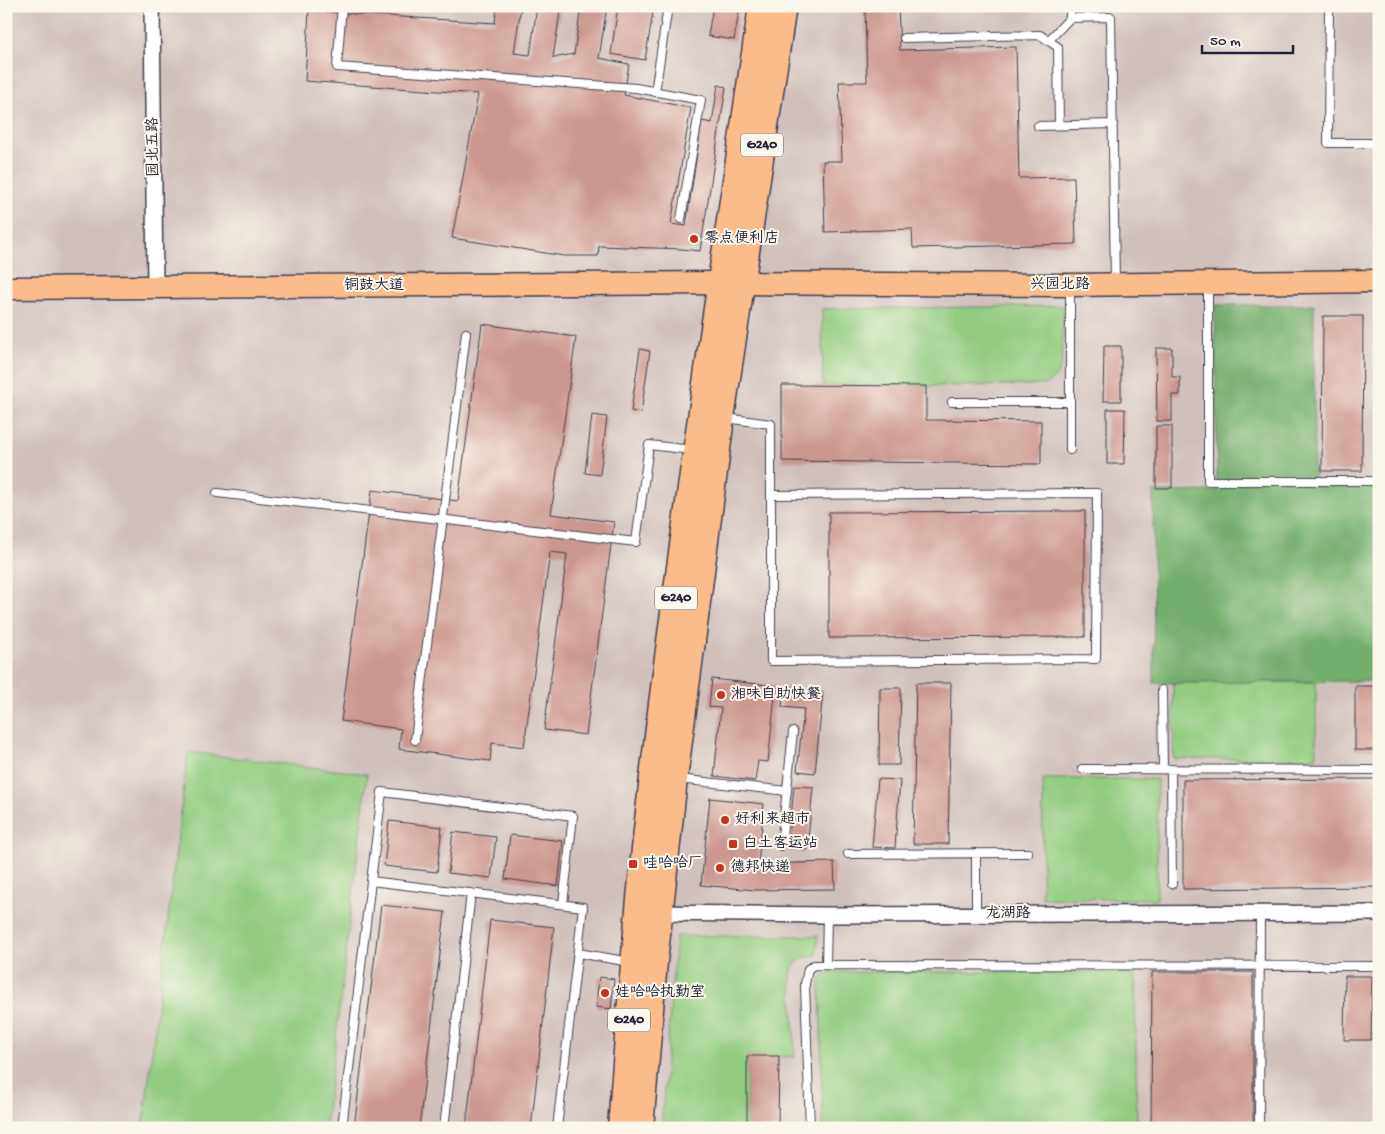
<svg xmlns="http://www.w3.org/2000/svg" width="1385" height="1134" font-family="'Gochi Hand','LXGW WenKai TC',sans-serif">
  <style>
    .industrial { fill: #d0c0bc }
    .green { fill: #91cb7e; stroke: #5a765c }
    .forest { fill: #74af6d; stroke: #4b6854 }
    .building { fill: #cb9790 }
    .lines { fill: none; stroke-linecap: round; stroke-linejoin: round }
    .lane-casing { stroke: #413e4f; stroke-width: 10 }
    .street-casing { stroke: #413e4f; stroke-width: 18 }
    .primary-casing { stroke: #413e4f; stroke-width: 25 }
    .highway-casing { stroke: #413e4f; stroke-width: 29 }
    .lane { stroke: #fff; stroke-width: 8 }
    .street { stroke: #fff; stroke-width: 15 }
    .primary { stroke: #f9bc8a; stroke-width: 22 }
    .highway { stroke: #f9bc8a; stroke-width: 26 }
    .poi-dot { fill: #c8321e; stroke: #fbf7ec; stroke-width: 2 }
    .labels { text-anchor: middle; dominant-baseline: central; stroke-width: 4; stroke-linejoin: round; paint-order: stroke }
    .shield { fill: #fbf7ec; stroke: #636270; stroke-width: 1 }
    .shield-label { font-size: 14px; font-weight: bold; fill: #22223b }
    .street-label { font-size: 15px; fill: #22223b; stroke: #fbf7ec }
    .poi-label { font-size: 15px; fill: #22223b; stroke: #fbf7ec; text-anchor: start }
  </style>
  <rect width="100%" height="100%" fill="#fbf7ec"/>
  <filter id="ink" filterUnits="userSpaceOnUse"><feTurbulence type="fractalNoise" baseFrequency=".02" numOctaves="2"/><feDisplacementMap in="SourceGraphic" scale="10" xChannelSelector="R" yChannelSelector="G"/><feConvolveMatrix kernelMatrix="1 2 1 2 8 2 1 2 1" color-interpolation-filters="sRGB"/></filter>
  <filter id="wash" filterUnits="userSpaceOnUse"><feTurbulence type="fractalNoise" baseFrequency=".0096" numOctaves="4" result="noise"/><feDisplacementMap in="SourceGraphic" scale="20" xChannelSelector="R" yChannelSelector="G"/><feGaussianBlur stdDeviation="1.12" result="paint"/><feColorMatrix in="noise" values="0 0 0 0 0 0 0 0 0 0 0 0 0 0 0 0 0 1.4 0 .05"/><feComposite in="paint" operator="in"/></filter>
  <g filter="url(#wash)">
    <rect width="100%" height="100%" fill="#f3ddbf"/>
    <path class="industrial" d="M 6,6 L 1379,6 L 1379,1128 L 6,1128 Z"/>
    <path class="green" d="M 1063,306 L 1062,363 C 1059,374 1054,380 1044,385 L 926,386 L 823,385 L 822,309 Z
      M 1316,682 L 1316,758 L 1174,759 L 1173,683 Z
      M 188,752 L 367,774 L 325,1128 L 143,1128 Z
      M 1043,779 L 1157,779 L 1157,899 L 1042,898 Z
      M 676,936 L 818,936 L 816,956 L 802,958 L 793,966 L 791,975 L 795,1057 L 747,1056 L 747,1128 L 661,1128 Z
      M 831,972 L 1135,972 L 1137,1128 L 823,1128 L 820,981 L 822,976 Z"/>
    <path class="forest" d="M 1215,305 L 1314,305 L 1314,486 L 1379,486 L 1379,681 L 1154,683 L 1153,492 L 1217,491 Z"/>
    <g id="blocks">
      <path class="building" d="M 497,6 L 521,6 L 514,53 L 530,55 L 537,6 L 561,6 L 553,58 L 574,54 L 581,6 L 607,6 L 599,58 L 629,64 L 624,95 L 691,108 L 671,224 L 686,226 L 702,121 L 712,123 L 718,85 L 726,87 L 700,251 L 682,249 L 599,246 L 598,256 L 564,256 L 452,238 L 478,94 L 305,81 L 309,11 L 495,23 Z
        M 618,6 L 654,6 L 645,60 L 611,54 Z
        M 713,6 L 740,6 L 734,40 L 708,36 Z
        M 865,6 L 898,6 L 900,50 L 1016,47 L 1019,178 L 1074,177 L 1076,244 L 913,248 L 912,229 L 825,232 L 823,161 L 842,161 L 839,82 L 867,82 Z
        M 1323,316 L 1363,316 L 1362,471 L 1322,471 Z
        M 482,324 L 576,337 L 551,514 L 614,522 L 586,735 L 544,730 L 567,554 L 550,552 L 524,747 L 492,743 L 490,761 L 399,749 L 401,729 L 341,721 L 372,490 L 458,501 Z
        M 1104,346 L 1121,346 L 1121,401 L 1103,401 Z
        M 1156,348 L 1172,348 L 1172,377 L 1180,377 L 1180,395 L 1172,395 L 1172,421 L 1157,421 Z
        M 640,349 L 650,351 L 641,413 L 631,411 Z
        M 782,385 L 926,386 L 926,420 L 1041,421 L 1041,464 L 782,461 Z
        M 1107,409 L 1125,409 L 1124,464 L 1107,464 Z
        M 592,415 L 607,417 L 600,475 L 585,473 Z
        M 1156,426 L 1172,426 L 1172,488 L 1156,488 Z
        M 1085,511 L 1085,637 L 829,638 L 829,512 Z
        M 712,679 L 776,686 L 768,762 L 758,761 L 755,781 L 714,776 L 721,708 L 709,707 Z
        M 916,683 L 951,683 L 948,844 L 913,844 Z
        M 1355,686 L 1379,686 L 1379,750 L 1355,750 Z
        M 784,687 L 823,692 L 815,773 L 797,771 L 804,709 L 782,707 Z
        M 880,688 L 901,688 L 899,765 L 879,765 Z
        M 878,779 L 900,780 L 895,848 L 872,847 Z
        M 1379,779 L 1379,887 L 1183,889 L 1183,780 Z
        M 794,786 L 813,787 L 807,850 L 788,848 Z
        M 710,798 L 764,804 L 758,864 L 834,862 L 835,889 L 755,890 L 701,885 Z
        M 389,821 L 442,827 L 437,872 L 384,866 Z
        M 453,832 L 496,837 L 491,878 L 448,873 Z
        M 510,835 L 563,841 L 558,886 L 505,879 Z
        M 381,905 L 445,912 L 419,1128 L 354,1128 Z
        M 490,920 L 554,927 L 531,1128 L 466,1128 Z
        M 1152,972 L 1253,972 L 1253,1128 L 1151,1128 Z
        M 1345,976 L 1372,976 L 1371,1040 L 1344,1040 Z
        M 599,977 L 614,979 L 611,1009 L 596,1007 Z
        M 747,1056 L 779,1056 L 778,1128 L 747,1128 Z"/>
    </g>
  </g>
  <g filter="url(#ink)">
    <use href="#blocks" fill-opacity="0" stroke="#413e4f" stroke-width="1"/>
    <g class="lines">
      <g class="lane-casing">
        <path id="lane" d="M 342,6 L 337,67 L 636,88 L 701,100 L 681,219
          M 1070,6 L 1070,18 L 1111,17 L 1115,282
          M 1329,6 L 1328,143 L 1379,143
          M 904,38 L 1040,35 L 1058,47 L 1059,125
          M 1049,40 L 1070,18
          M 655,92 L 668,6
          M 1038,126 L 1113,124
          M 1208,284 L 1208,481 L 1379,481
          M 952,402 L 1070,402
          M 725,418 L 771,424 L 771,661 L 1096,659 L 1097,493 L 771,495
          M 1070,450 L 1070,287
          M 217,493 L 636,542 L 649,445 L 692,450
          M 1162,690 L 1163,769
          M 415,740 L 466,333
          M 1082,769 L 1379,770
          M 1171,769 L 1172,884
          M 678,779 L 787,791
          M 781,846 L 793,732
          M 976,853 L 976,914
          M 848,854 L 1028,853
          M 371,881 L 382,792 L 573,816 L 563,904
          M 578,953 L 630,962
          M 826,965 L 827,915
          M 342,1128 L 371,881 L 583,907 L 557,1128
          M 444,1128 L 471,893
          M 810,1128 L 805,984 L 808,969 L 814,965 L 1374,966
          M 1259,1128 L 1260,915"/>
      </g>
      <g class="street-casing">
        <path id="street" d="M 152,6 L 155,288
          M 653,913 L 827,915 L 1379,913"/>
      </g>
      <g class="primary-casing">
        <path id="primary" d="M 6,288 L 721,283 L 1070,285 L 1379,281"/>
      </g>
      <g class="highway-casing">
        <path id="highway" d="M 621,1128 C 630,1011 639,894 653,777 C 684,519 724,263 762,6
          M 640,1128 L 654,962 L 674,779 L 721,418 L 783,6"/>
      </g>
      <use href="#lane" class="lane"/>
      <use href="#street" class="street"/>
      <use href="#primary" class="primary"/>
      <use href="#highway" class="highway"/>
    </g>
  </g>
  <g class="poi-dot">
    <circle cx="694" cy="239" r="5"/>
    <circle cx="721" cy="695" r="5"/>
    <circle cx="725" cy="820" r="5"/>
    <rect x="728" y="839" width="10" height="10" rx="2.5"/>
    <rect x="628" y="859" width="10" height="10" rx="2.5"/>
    <circle cx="720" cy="868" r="5"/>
    <circle cx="605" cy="993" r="5"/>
  </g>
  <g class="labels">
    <g class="shield">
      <rect x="741" y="133.5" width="42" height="23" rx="4"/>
      <rect x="655" y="586.5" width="42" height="23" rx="4"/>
      <rect x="608" y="1008.5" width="42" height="23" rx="4"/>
    </g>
    <g class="shield-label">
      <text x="762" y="145">G240</text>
      <text x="676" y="598">G240</text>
      <text x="629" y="1020">G240</text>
    </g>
    <g class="street-label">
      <text transform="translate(154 147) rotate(-91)">园北五路</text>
      <text x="1060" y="285">兴园北路</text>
      <text x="374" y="286">铜鼓大道</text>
      <text x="1008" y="914">龙湖路</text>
    </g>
    <g class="poi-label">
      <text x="704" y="239">零点便利店</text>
      <text x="731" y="695">湘味自助快餐</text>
      <text x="735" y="820">好利来超市</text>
      <text x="743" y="844">白土客运站</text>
      <text x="643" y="864">哇哈哈厂</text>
      <text x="730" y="868">德邦快递</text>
      <text x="615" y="993">娃哈哈执勤室</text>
    </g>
  </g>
  <rect width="1385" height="1134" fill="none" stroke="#fbf7ec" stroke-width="25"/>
  <path d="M1202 45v8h91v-8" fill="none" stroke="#22223b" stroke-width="2.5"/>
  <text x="1210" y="45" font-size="15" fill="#22223b" stroke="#fbf7ec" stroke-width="4" paint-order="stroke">50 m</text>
</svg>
